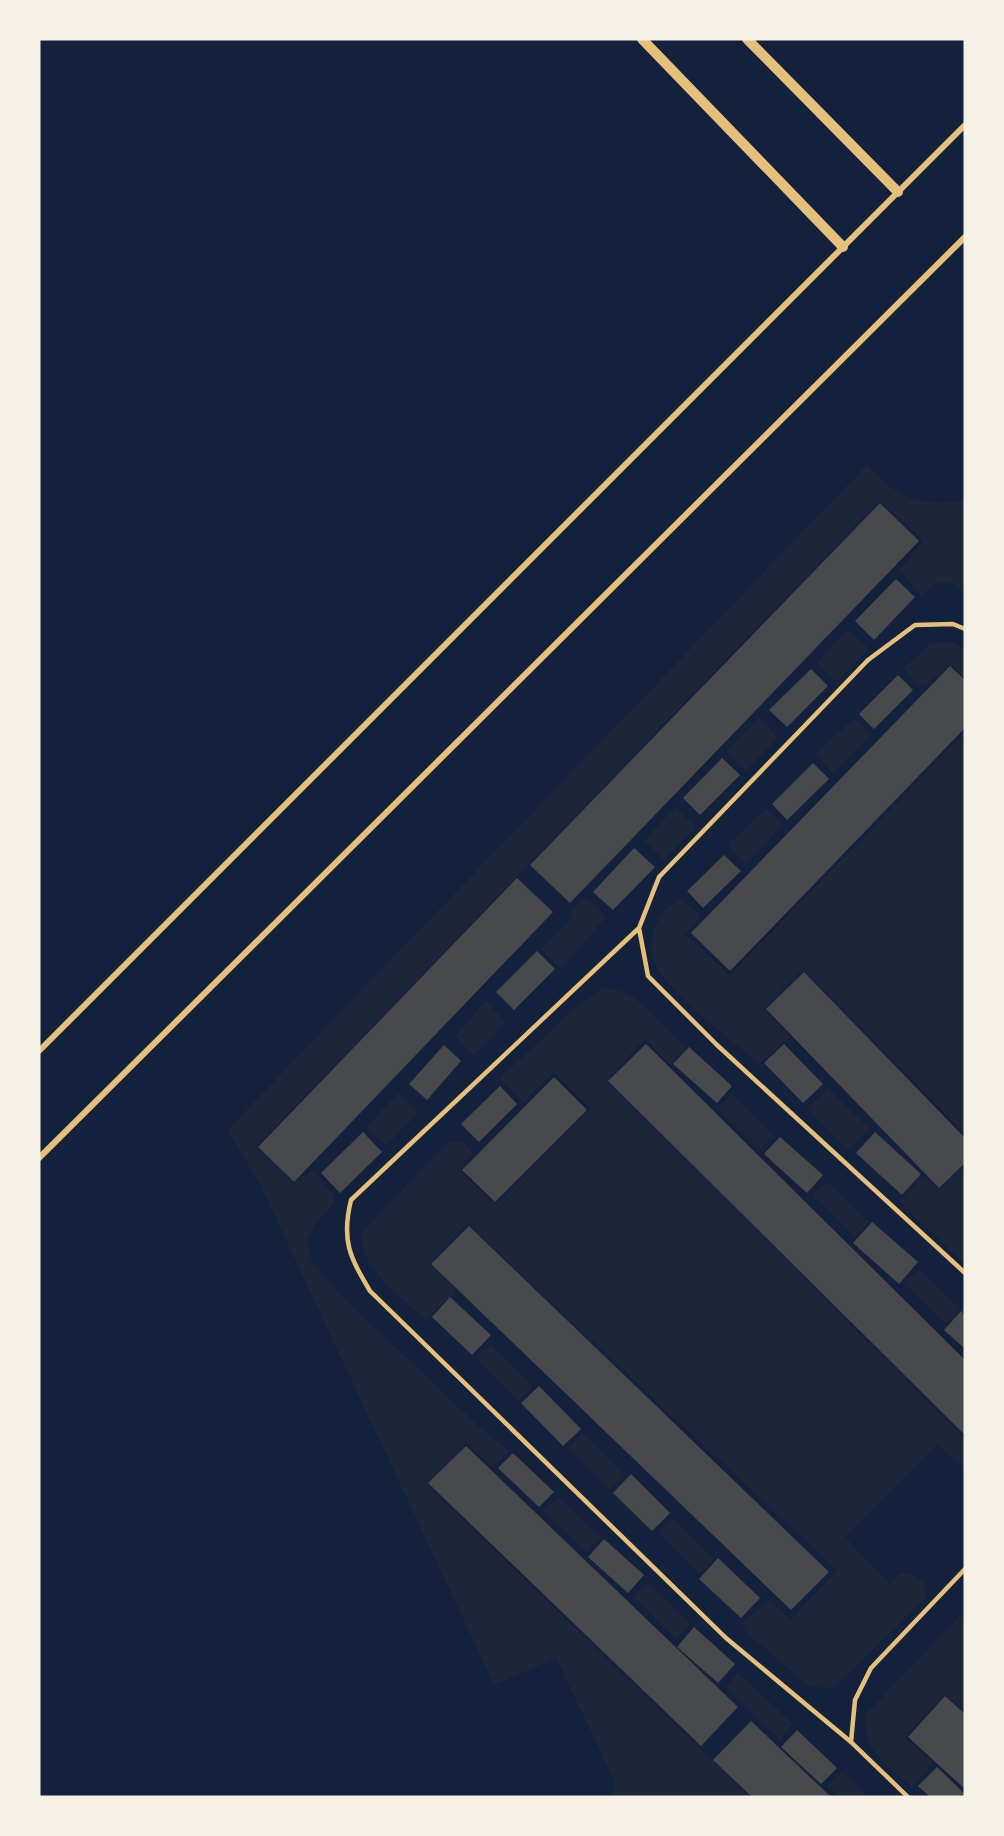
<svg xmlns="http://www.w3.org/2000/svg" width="1004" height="1836" font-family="Karla,sans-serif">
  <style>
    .green { fill: #1d2539 }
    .building { fill: #48494c }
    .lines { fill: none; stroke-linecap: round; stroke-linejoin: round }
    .service { stroke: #e5c07b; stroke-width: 4.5 }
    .minor { stroke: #e5c07b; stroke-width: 6 }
    .tertiary { stroke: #e5c07b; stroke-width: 10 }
  </style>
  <rect width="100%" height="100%" fill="#14213d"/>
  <path class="green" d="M 867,465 C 897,498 920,507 965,501 L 965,596 L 954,583 L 936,583 L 922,596 L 899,570 L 924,541 L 880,500 L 256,1147 L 293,1183 L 313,1170 L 334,1195 L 334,1204 L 315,1224 L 307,1240 L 312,1262 L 345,1300 L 482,1429 L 509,1451 L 493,1467 L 466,1443 L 427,1485 L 750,1797 L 613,1797 L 615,1782 L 556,1658 L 494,1685 L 259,1182 L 227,1130 Z
    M 848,629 L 869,649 L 837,682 L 817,663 Z
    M 941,642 L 954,643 L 965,649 L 965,678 L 950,664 L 924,686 L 914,683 L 904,668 L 929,644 Z
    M 758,717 L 778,738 L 746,771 L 726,751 Z
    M 854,718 L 871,734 L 833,774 L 816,754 Z
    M 965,732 L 965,1134 L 804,969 L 763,1009 L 791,1037 L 759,1064 C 729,1037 674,999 655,965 C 646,948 654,922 666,909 C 670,905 678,902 682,899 L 701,916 L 685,935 L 730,975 Z
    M 675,807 L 696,827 L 664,860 L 644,841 Z
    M 766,809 L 783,825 L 745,864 L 728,844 Z
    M 584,899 L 590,901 L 606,917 L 561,969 L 541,949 L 572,919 L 571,909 Z
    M 603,988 C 637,988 662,1025 685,1048 L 671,1065 L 645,1039 L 606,1081 L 965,1439 L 965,1469 L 937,1444 L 845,1537 L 890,1584 L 900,1573 L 911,1574 L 924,1582 L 926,1597 L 833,1688 L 810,1687 L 747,1633 L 742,1624 L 769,1600 L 791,1620 L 837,1570 L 467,1224 L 429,1263 L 456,1291 L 426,1320 C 405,1300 352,1263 363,1230 L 449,1142 L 463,1141 L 473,1153 L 460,1171 L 496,1205 L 591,1109 L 554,1073 L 523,1102 L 500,1078 L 574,1009 Z
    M 486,1001 L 506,1022 L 474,1055 L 455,1036 Z
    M 828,1088 L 870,1129 L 848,1150 L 807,1109 Z
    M 398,1093 L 418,1113 L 386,1146 L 366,1127 Z
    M 732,1094 L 774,1135 L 760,1150 L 717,1108 Z
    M 965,1166 L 965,1264 L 904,1207 L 900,1200 L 924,1175 L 939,1190 Z
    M 827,1182 L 869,1222 L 855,1237 L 812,1195 Z
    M 919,1269 L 960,1309 L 946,1324 L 903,1283 Z
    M 491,1345 L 533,1386 L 519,1401 L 476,1358 Z
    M 583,1434 L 625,1475 L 610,1490 L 568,1448 Z
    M 559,1497 L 601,1538 L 587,1552 L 543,1511 Z
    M 673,1518 L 714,1559 L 700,1574 L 658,1532 Z
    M 648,1583 L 690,1624 L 676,1639 L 633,1597 Z
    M 961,1615 L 965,1619 L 965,1712 L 945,1694 L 905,1737 L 934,1763 L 912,1787 C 886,1764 862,1752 866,1714 Z
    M 738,1673 L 793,1724 L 780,1740 L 726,1687 Z
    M 843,1772 L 868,1797 L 839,1797 L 827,1786 Z"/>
  <path class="building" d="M 880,503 L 919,541 L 570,903 L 530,865 Z
    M 896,579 L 915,597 L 874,640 L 855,621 Z
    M 950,666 L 965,680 L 965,728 L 730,971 L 691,933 Z
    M 811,669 L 828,686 L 787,727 L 769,710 Z
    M 898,675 L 913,690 L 874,729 L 859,714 Z
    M 722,758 L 740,775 L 700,815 L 683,798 Z
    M 813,763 L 829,779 L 787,820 L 772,804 Z
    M 634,848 L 655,867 L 613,910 L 593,892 Z
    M 724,855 L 741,871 L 703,908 L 687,891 Z
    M 517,878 L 553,912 L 294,1182 L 258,1147 Z
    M 537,951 L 555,969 L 514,1010 L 496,992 Z
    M 804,972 L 965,1138 L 965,1163 L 939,1188 L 766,1009 Z
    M 646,1044 L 965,1360 L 965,1435 L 608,1081 Z
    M 784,1044 L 823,1084 L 803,1103 L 764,1063 Z
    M 444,1045 L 461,1061 L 427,1100 L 409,1084 Z
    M 689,1047 L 732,1086 L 717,1103 L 673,1064 Z
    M 554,1077 L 587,1110 L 495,1202 L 462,1170 Z
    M 500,1086 L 517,1104 L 479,1142 L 461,1124 Z
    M 363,1132 L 382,1152 L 340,1193 L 321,1173 Z
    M 875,1132 L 921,1174 L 902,1195 L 856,1153 Z
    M 780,1137 L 823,1175 L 807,1193 L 764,1154 Z
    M 872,1222 L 918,1262 L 899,1284 L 853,1243 Z
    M 469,1226 L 829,1572 L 791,1610 L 431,1264 Z
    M 450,1297 L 491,1335 L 472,1355 L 432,1317 Z
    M 961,1311 L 965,1315 L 965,1349 L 944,1330 Z
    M 539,1386 L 581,1429 L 563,1446 L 521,1403 Z
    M 466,1446 L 738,1707 L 701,1746 L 428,1483 Z
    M 513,1453 L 554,1492 L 539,1507 L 498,1468 Z
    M 631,1474 L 670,1513 L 652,1531 L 613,1493 Z
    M 604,1539 L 644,1575 L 628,1593 L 588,1557 Z
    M 718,1558 L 760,1598 L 741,1618 L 699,1579 Z
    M 694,1627 L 735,1664 L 718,1683 L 677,1647 Z
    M 945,1696 L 965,1714 L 965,1789 L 908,1737 Z
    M 751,1721 L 831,1797 L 752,1797 L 713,1760 Z
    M 797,1730 L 837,1768 L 821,1784 L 781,1747 Z
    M 937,1767 L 965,1794 L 965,1797 L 930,1797 L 918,1786 Z"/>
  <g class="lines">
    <path class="service" d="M 639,928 L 648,976 L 717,1045 L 965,1273
      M 851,1742 L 855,1700 L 871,1668 L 965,1569
      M 908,1797 L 851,1742 L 726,1638 L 370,1291 C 350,1257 341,1241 351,1200 L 639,928 L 659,877 L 868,660 L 915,625 L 953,624 L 965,629"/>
    <path class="minor" d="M 39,1051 L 965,125
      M 39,1158 L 965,237"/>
    <path class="tertiary" d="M 642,39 L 843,247
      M 747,39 L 898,192"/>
  </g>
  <rect width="1004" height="1836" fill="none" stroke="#f6f1e7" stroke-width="81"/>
</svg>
